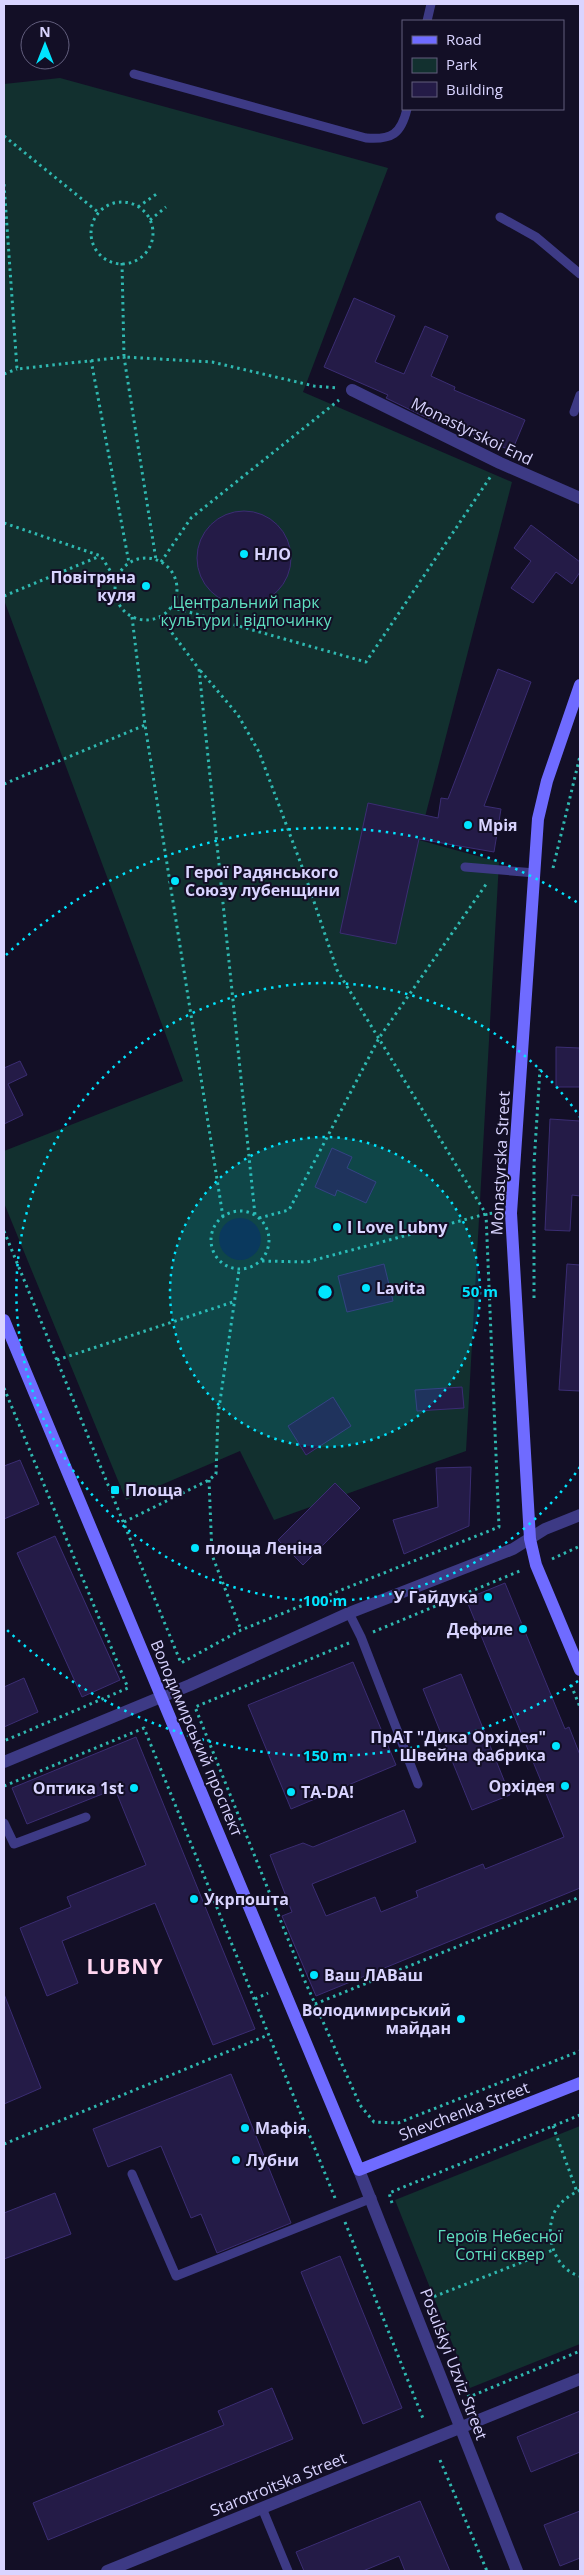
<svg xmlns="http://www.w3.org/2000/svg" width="584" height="2575" font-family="'Open Sans',sans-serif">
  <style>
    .green { fill: #12302f }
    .water { fill: #0c2248 }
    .building { fill: #241b47; stroke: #3b2d73 }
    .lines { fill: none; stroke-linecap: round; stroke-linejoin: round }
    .path { stroke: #2fb8b0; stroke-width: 3; stroke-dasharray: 2.5 4; stroke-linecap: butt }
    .lane { stroke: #3d3a85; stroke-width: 9 }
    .street { stroke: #3d3a85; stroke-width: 12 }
    .secondary { stroke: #6f6bff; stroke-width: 12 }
    .ring { fill: none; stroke: #00e5ff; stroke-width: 2.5; stroke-dasharray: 2.5 5 }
    .poi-dot { fill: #00e5ff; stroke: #130f26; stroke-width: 2 }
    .labels { text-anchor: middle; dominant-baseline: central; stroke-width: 4; stroke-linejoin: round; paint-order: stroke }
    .street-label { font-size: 16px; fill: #d9d4ff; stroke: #130f26 }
    .poi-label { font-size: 16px; font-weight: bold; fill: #d9d4ff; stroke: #130f26; text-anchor: start }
    .park-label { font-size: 16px; fill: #5fe0c0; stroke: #130f26 }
    .district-label { font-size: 21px; font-weight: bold; letter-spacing: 1px; fill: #ffd6f0; stroke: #130f26 }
    .centre { fill: #00e5ff; stroke: #130f26; stroke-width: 2.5 }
    .ring-label { font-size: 15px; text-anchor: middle; font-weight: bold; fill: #00e5ff; stroke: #130f26; stroke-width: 4; stroke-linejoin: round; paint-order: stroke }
  </style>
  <rect width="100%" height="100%" fill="#130f26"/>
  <path class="green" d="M 60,78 L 388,168 L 303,392 L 512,482 L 419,840 L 499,862 L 466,1451 L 274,1520 L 240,1451 L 126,1500 L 4,1203 L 4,1151 L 183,1081 L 4,600 L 4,84 Z
    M 580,2126 L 580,2344 L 470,2388 L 395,2200 Z"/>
  <path class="water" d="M219 1239a21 21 0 1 1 42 0a21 21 0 1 1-42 0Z"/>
  <path class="building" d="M 354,298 L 395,316 L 375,362 L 404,374 L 425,326 L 448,336 L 431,376 L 455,387 L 454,390 L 525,420 L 512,451 L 441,420 L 440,423 L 423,416 L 386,398 L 388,395 L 324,367 Z
    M197 558a47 47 0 1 1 94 0a47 47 0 1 1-94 0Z
    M 531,525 L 580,562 L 580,572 L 572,584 L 556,572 L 533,603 L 511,588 L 531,561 L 514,548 Z
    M 498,669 L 531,682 L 484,806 L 501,809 L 494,852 L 419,839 L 396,944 L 340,933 L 368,803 L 438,818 L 441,798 L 448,799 Z
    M 556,1047 L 580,1048 L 580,1087 L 556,1087 Z
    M 20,1061 L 27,1075 L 8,1084 L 23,1115 L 4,1124 L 4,1068 Z
    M 550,1119 L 580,1121 L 580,1196 L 572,1195 L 570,1231 L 545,1230 Z
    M 332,1148 L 352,1157 L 347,1168 L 376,1182 L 366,1203 L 337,1190 L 335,1196 L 315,1187 Z
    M 384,1264 L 393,1301 L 347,1312 L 338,1276 Z
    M 567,1264 L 580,1265 L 580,1391 L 559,1390 Z
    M 462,1387 L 464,1408 L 417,1411 L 415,1390 Z
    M 333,1397 L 351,1426 L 306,1455 L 288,1426 Z
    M 20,1460 L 39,1504 L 4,1519 L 4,1466 Z
    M 471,1467 L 469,1526 L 404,1554 L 393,1520 L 438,1507 L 436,1468 Z
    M 335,1483 L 360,1508 L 303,1565 L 278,1540 Z
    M 55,1536 L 120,1680 L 82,1697 L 17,1553 Z
    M 505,1583 L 565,1729 L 569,1727 L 580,1755 L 580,1888 L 316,1996 L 282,1916 L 292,1912 L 270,1855 L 303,1843 L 313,1847 L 404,1810 L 416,1842 L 312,1884 L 326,1916 L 375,1897 L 381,1912 L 418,1897 L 416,1891 L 483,1864 L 485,1869 L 564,1837 L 466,1599 Z
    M 353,1662 L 396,1765 L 291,1809 L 248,1705 Z
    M 461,1674 L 510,1795 L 472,1810 L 423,1689 Z
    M 24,1678 L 38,1712 L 4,1727 L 4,1687 Z
    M 136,1737 L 255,2029 L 213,2045 L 155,1903 L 62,1941 L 78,1983 L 47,1996 L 20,1928 L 71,1907 L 67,1897 L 146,1865 L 115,1789 L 27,1824 L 12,1788 Z
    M 4,1994 L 41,2088 L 4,2104 Z
    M 231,2074 L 291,2223 L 217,2253 L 201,2214 L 191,2218 L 161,2146 L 108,2167 L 93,2129 Z
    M 55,2193 L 71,2234 L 4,2259 L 4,2213 Z
    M 340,2256 L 402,2408 L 363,2424 L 301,2272 Z
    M 272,2388 L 293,2439 L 48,2540 L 33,2503 L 224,2425 L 218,2411 Z
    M 580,2411 L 580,2452 L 531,2472 L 517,2437 Z
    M 420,2501 L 450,2571 L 405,2571 L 399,2556 L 363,2571 L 304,2571 L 296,2552 Z
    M 580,2511 L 580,2558 L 560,2566 L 544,2525 Z"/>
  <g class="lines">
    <path class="path" d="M 4,136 L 98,212
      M 4,184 L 17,369 L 124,357 L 156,560
      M91 233a31 31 0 1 1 62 0a31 31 0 1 1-62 0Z
      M 138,207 L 158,193
      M 150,220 L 166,207
      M 122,263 L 124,357 L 212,362 L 314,386 L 337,388
      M 91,360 L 129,563
      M 4,374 L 17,369
      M 4,523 L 101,556 L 116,580
      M115 589a31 31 0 1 1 62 0a31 31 0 1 1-62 0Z
      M 161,562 L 191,518 L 339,400
      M 4,596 L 100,556
      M 171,607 L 366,662 L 491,476
      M 132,617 L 145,725 L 223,1217
      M 160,617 L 199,669 L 255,1215
      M 4,784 L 145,725
      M 553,868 L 580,756
      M211 1240a29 29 0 1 1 58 0a29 29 0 1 1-58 0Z
      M 259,1218 L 289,1210 L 379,1038 L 487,883
      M 4,1231 L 181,1663 L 241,1630 L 499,1527 L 486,1214 L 337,970 L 304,872 L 259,752 L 238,715 L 199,669
      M 262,1261 L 307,1262 L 486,1214 L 495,1213
      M 534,1298 L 534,1164 L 540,1069
      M 57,1360 L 233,1302
      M 4,1388 L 128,1688 L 4,1741
      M 209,1480 L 212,1555 L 241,1630
      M 124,1522 L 209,1480 L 216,1474 L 218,1415 L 239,1270
      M 552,1559 L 580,1546
      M 373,1632 L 522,1570
      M 349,1643 L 195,1707 L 304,1979 L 360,2105 L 374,2122 L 398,2123 L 580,2051
      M 571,1685 L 580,1707
      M 4,1786 L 144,1728 L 335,2198
      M 255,1999 L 268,1993
      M 315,2004 L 580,1897
      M 553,2126 L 577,2192
      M 4,2144 L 268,2035
      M 580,2190 C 570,2195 559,2202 554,2213 C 544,2236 555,2270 580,2276
      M 392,2203 L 389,2193 L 580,2115
      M 345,2222 L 424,2421
      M 428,2299 L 553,2250
      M 463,2383 L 469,2397 L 580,2351
      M 440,2460 L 487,2571"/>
    <path class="lane" d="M 427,21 L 431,4
      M 134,74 L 366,138 C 392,140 401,134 407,109
      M 500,217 L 536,237 L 580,274
      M 574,412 L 580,395
      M 465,867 L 535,873
      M 349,1613 L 361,1637 L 418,1784
      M 4,1823 L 14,1844 L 86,1817
      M 132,2174 L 176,2276 L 372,2198
      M 262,2508 L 288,2571"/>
    <path class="street" d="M 352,390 L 500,463 L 580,498
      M 4,1762 L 190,1685 L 349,1613 L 513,1549 L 545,1529 L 580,1515
      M 359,2170 L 517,2571
      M 107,2571 L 580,2379"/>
    <path class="secondary" d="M 580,685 L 547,781 L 538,819 L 511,1213 L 530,1539 L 536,1565 L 580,1670
      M 4,1320 L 359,2170 L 580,2083"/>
  </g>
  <circle cx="325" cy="1292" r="155" fill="#00e5ff" fill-opacity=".12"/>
  <g class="ring">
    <circle cx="325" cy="1292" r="155"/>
    <path d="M580 1467A309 309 0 1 1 580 1117"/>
    <path d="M578 1681A464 464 0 0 1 6 1629M6 955A464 464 0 0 1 578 903"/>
  </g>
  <g class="poi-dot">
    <circle cx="244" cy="554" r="5"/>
    <circle cx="146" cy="586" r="5"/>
    <circle cx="468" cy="825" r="5"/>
    <circle cx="175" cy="881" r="5"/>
    <circle cx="337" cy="1227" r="5"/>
    <circle cx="366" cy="1288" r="5"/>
    <rect x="110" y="1485" width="10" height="10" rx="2.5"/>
    <circle cx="195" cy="1548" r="5"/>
    <circle cx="488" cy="1597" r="5"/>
    <circle cx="523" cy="1629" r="5"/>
    <circle cx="556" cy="1746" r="5"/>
    <circle cx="565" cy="1786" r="5"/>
    <circle cx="134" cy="1788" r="5"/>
    <circle cx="291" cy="1792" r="5"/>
    <circle cx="194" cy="1899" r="5"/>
    <circle cx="314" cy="1975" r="5"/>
    <circle cx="461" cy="2019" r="5"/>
    <circle cx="245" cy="2128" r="5"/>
    <circle cx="236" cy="2160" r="5"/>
  </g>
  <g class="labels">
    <g class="street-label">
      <text transform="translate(472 431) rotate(26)">Monastyrskoi End</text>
      <text transform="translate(500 1163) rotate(-87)">Monastyrska Street</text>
      <text transform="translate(197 1738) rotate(67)">Володимирський проспект</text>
      <text transform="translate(464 2111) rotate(-21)">Shevchenka Street</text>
      <text transform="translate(454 2364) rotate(69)">Posulskyi Uzviz Street</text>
      <text transform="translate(278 2484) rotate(-22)">Starotroitska Street</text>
    </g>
    <g class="poi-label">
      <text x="254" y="554">НЛО</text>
      <text x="136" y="577" text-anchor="end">Повітряна<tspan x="136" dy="18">куля</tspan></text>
      <text x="478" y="825">Мрія</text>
      <text x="185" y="872">Герої Радянського<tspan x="185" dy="18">Союзу лубенщини</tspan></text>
      <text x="347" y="1227">I Love Lubny</text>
      <text x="376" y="1288">Lavita</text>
      <text x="125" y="1490">Площа</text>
      <text x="205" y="1548">площа Леніна</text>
      <text x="478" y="1597" text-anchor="end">У Гайдука</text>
      <text x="513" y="1629" text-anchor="end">Дефиле</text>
      <text x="546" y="1737" text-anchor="end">ПрАТ "Дика Орхідея"<tspan x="546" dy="18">Швейна фабрика</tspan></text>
      <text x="555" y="1786" text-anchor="end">Орхідея</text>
      <text x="124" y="1788" text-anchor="end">Оптика 1st</text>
      <text x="301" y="1792">TA-DA!</text>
      <text x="204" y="1899">Укрпошта</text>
      <text x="324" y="1975">Ваш ЛАВаш</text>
      <text x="451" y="2010" text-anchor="end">Володимирський<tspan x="451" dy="18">майдан</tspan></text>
      <text x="255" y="2128">Мафія</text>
      <text x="246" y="2160">Лубни</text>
    </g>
    <g class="park-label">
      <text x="246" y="602">Центральний парк<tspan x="246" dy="18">культури і відпочинку</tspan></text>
      <text x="500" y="2236">Героїв Небесної<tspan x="500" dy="18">Сотні сквер</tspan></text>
    </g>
    <g class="district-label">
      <text x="125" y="1966">LUBNY</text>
    </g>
  </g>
  <circle cx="325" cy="1292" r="8" class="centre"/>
  <g class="ring-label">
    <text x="480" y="1297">50 m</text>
    <text x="325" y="1606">100 m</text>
    <text x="325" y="1761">150 m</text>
  </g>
  <rect width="584" height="2575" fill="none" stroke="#d9d4ff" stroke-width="10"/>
  <rect x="402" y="20" width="162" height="90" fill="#130f26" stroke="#625e7d"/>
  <rect x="412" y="36" width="25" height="8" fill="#6f6bff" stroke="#625e7d"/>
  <text x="446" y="45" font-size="15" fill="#d9d4ff">Road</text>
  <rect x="412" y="58" width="25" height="15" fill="#12302f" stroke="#625e7d"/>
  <text x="446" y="70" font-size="15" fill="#d9d4ff">Park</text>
  <rect x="412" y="82" width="25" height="15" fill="#241b47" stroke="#625e7d"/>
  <text x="446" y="95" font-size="15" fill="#d9d4ff">Building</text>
  <g transform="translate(45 45)"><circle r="24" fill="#130f26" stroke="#625e7d"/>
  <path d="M0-4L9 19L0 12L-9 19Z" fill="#00e5ff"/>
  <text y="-8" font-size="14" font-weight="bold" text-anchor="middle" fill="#d9d4ff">N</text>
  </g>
</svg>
